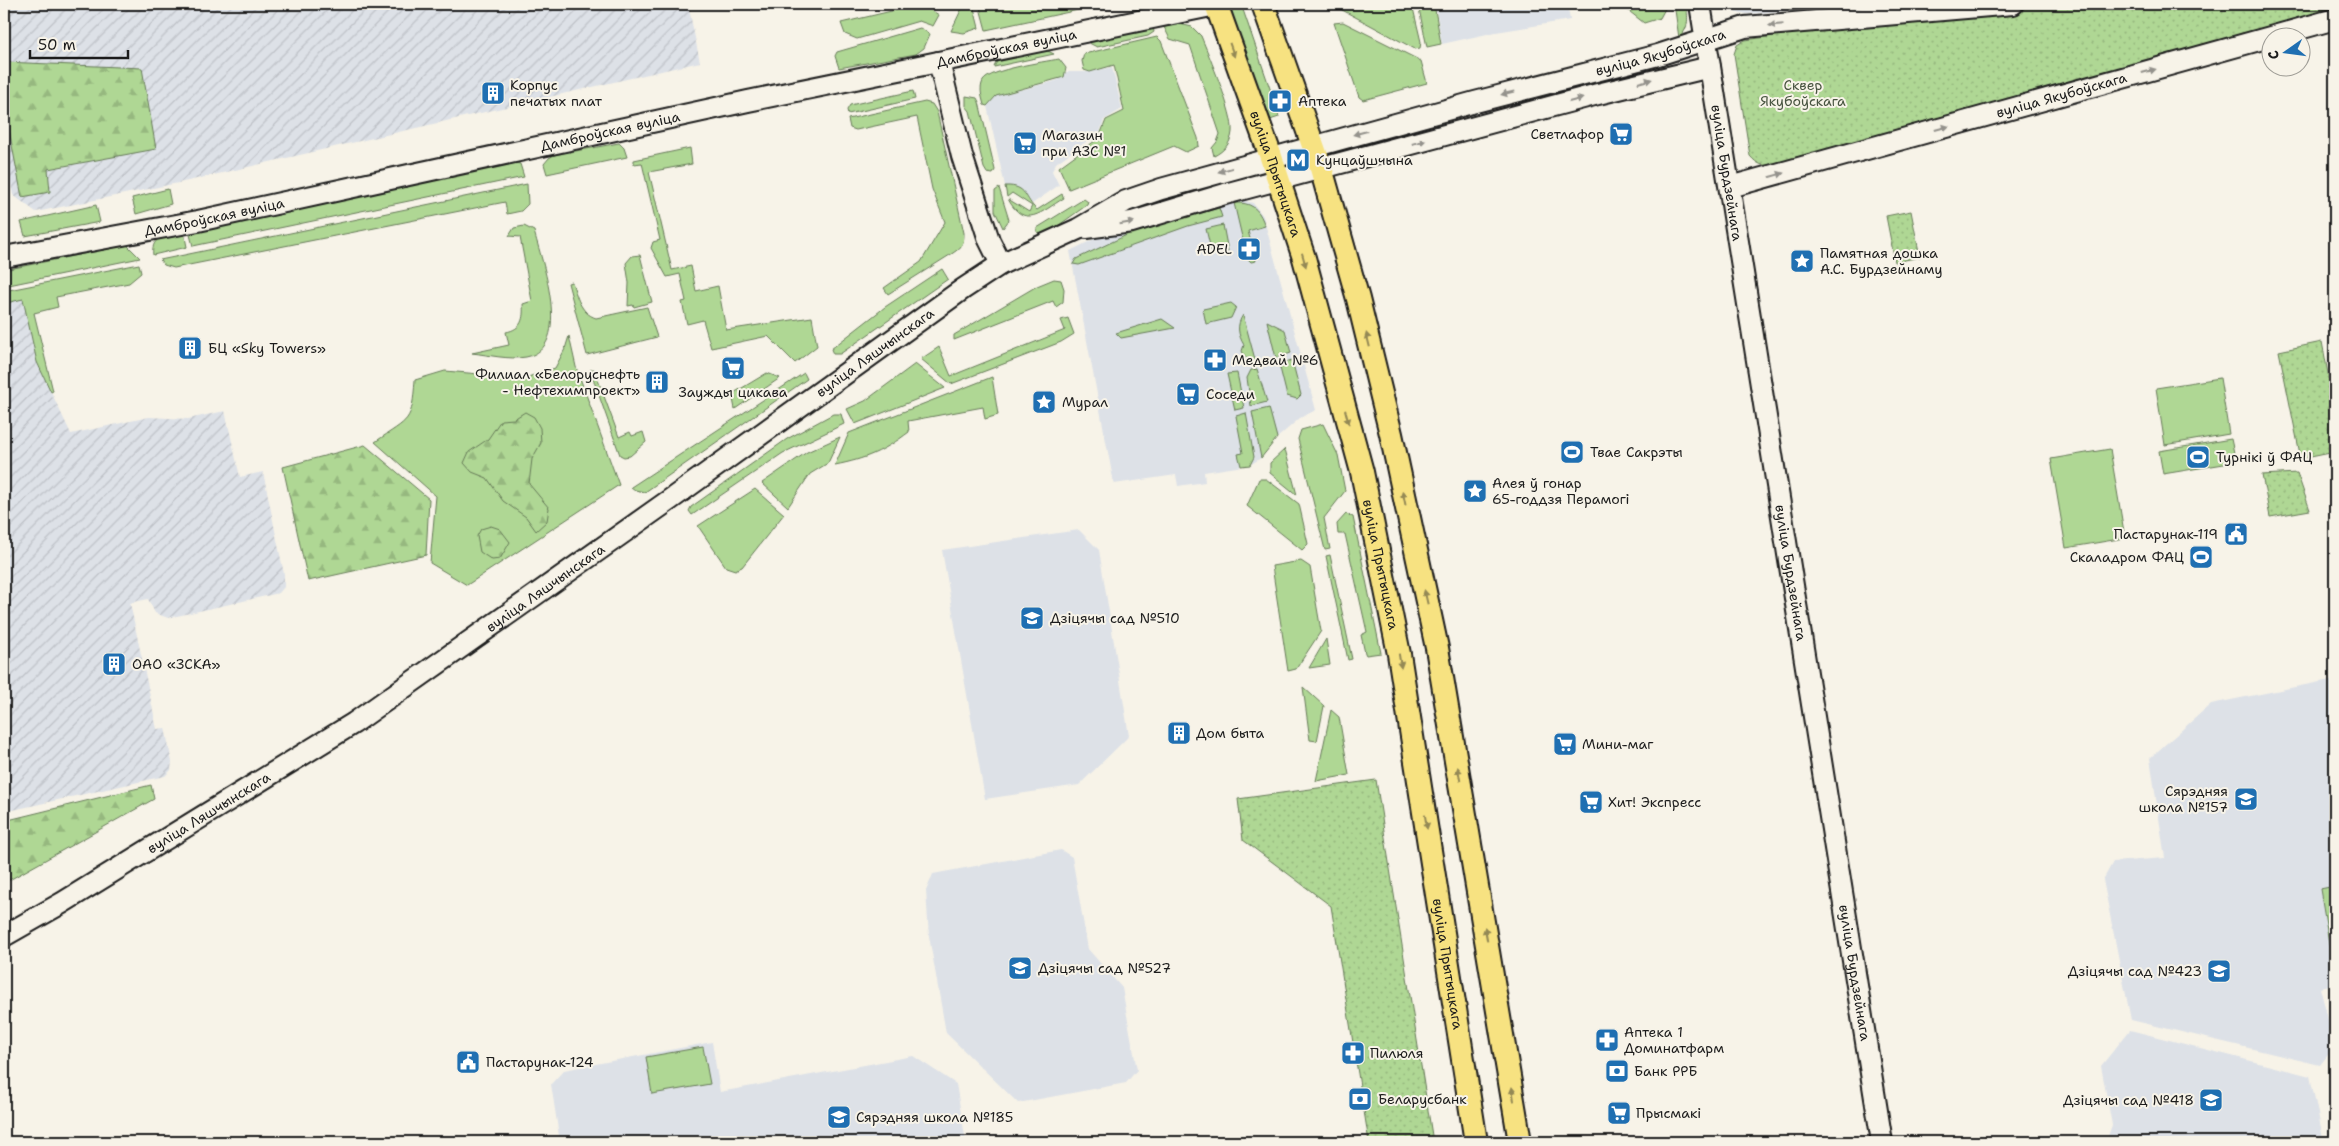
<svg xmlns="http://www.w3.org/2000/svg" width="2339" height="1146" font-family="'Shantell Sans',sans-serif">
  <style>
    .built { fill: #dde1e7 }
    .industrial { fill: url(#industrial-furrows) }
    .grass { fill: #afd794; stroke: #667a58 }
    .forest { fill: url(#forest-firs); stroke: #667a58 }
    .park { fill: url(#park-dots); stroke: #667a58 }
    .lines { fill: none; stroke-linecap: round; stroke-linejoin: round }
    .secondary-casing { stroke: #1c1c1c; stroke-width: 24 }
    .primary-casing { stroke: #1c1c1c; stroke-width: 26 }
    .secondary { stroke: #f7f3e8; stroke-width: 20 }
    .primary { stroke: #f7e281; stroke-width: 22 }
    .oneway { fill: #94928c }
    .oneway2 { fill: #948954 }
    .labels { text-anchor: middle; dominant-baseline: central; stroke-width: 4; stroke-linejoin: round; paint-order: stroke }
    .street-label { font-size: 14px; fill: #1c1c1c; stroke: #f7f3e8 }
    .poi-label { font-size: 14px; fill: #1c1c1c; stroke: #f7f3e8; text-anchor: start }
    .park-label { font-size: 14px; fill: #485440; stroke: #f7f3e8 }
  </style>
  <defs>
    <pattern id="industrial-furrows" width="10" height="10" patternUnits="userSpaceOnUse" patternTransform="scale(1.25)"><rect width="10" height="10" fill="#dde1e7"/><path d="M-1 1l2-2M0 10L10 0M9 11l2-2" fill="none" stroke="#bdc0c6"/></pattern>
    <pattern id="forest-firs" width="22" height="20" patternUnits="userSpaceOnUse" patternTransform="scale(1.25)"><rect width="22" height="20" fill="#afd794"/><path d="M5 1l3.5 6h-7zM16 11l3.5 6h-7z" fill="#96b87f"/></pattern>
    <pattern id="park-dots" width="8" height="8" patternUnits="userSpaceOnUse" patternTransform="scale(1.25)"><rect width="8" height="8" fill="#afd794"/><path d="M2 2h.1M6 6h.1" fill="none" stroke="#96b87f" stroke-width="1.8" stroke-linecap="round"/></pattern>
  </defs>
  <rect width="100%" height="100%" fill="#f7f3e8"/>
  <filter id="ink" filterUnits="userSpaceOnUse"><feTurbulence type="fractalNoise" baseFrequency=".02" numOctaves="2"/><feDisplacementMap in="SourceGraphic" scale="10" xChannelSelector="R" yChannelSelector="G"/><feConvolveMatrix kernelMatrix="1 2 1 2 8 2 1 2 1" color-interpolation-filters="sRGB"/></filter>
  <g filter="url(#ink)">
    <path class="built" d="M 1435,4 L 1567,4 L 1570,20 L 1496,32 L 1442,44 Z
      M 1722,4 L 1859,4 L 1747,14 L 1731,11 Z
      M 1112,67 L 1122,109 L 1104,120 L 1100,132 L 1056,163 L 1052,171 L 1059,185 L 1032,204 L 1019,188 L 1005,186 L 987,106 L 992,100 L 996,96 L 1055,81 L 1064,77 L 1066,72 L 1090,72 Z
      M 1238,199 L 1253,203 L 1263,216 L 1316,410 L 1300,418 L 1277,438 L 1261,458 L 1250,465 L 1204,472 L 1205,482 L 1178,486 L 1176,475 L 1114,484 L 1070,251 L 1092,240 L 1161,217 Z
      M 1079,530 L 1099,550 L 1129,736 L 1079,785 L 985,799 L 942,550 Z
      M 2335,679 L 2335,985 L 2320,988 L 2335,1046 L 2320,1065 L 2131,1020 L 2103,880 L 2113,862 L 2165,858 L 2150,758 L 2211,704 Z
      M 1061,850 L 1072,857 L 1088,949 L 1122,988 L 1137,1070 L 1126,1083 L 1018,1103 L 946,1033 L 929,936 L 926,891 L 933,874 Z
      M 2130,1030 L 2310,1076 L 2324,1142 L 2106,1142 L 2112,1125 L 2101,1066 Z
      M 712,1042 L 720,1092 L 913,1056 L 956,1084 L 966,1142 L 560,1142 L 551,1084 L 564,1070 Z"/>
    <path class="industrial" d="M 4,4 L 688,4 L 700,62 L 188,181 L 36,212 L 13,195 L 4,151 Z
      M 4,296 L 23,299 L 37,362 L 71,434 L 149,417 L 188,419 L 225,411 L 240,477 L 263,472 L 284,574 L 284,587 L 279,593 L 168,618 L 155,613 L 148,599 L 130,603 L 157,729 L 165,728 L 172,762 L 171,770 L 165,776 L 4,812 Z"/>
    <path class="grass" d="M 921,4 L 939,15 L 933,26 L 919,21 L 857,39 L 845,34 L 841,23 Z
      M 964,4 L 973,4 L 979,28 L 964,33 L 951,31 Z
      M 979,4 L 1106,4 L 986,30 Z
      M 1229,4 L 1241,4 L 1277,109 L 1279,117 L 1270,120 L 1263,108 Z
      M 1331,4 L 1412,4 L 1421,42 L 1420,48 L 1415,49 Z
      M 1418,4 L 1434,4 L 1441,44 L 1427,47 Z
      M 1620,4 L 1667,4 L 1667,5 L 1660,18 L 1644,23 Z
      M 1677,4 L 1686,4 C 1688,17 1690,27 1679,38 L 1675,10 Z
      M 1343,22 L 1421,61 L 1427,83 L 1363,100 L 1359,97 L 1334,23 Z
      M 1180,24 L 1192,27 L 1201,36 C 1209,56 1234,114 1232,132 C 1231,143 1224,151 1214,156 L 1212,148 L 1217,142 L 1220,134 L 1190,45 L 1170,39 L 1164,27 Z
      M 1153,27 L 1154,32 L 1148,36 L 1097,47 L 1089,43 Z
      M 920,28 L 930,34 L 924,48 L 916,54 L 839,68 L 835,56 L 837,52 Z
      M 1157,37 L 1161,41 L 1198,138 L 1199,146 L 1186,152 L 1174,146 L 1069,189 L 1059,167 L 1099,138 L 1106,120 L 1124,111 L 1114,65 L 1090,72 L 1084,70 L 1082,61 L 1084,54 Z
      M 1046,50 L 1054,54 L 994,67 L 997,61 Z
      M 1059,59 L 1066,68 L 1064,77 L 996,96 L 987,106 L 984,105 C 982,97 979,89 983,81 C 991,69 1043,62 1059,59 Z
      M 913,91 L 915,99 L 848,114 L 847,110 L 850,105 Z
      M 966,96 L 977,98 L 979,102 L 995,170 L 993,174 L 987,173 L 984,168 L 970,111 L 966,106 Z
      M 925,102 L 932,104 L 937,112 L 964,233 C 964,244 962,247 953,253 L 888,294 L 884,288 L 921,262 L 945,222 L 932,189 L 917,117 L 856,130 L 850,128 L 848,119 Z
      M 619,143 L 624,148 L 627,157 L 547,174 L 544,164 L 549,158 L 554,155 Z
      M 690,148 L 692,164 L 649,172 L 672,270 L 691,266 L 696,291 L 718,286 L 726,330 L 812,317 L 817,346 L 795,363 L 768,336 L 711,348 L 703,320 L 687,324 L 682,302 L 686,301 L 680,274 L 667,277 L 651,248 L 653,242 L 660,240 L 642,163 L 634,164 L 634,160 Z
      M 516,163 L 520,164 L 524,177 L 193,246 L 189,231 Z
      M 527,184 L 528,204 L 521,211 L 507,214 L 505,202 L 174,268 L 164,265 L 160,260 Z
      M 1005,186 C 1028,185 1024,199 1037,210 L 1062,194 L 1064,198 C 1041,212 1025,230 1008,199 L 1029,212 L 1032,206 L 1012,193 L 1007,197 Z
      M 999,188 L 1009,220 L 1003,228 L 995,211 L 995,191 Z
      M 168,189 L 171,204 L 136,214 L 132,198 Z
      M 1084,199 L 1088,202 L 1087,205 L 1052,230 L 1041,234 L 1037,232 L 1037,228 Z
      M 1240,203 C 1255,204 1260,212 1265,226 L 1248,231 L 1256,261 L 1251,262 L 1247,258 L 1234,203 Z
      M 96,205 L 100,222 L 25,236 L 21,222 Z
      M 1219,208 L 1222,217 L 1188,226 L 1079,265 L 1073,264 L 1076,259 L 1133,232 Z
      M 1223,225 L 1228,251 L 1212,254 L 1206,229 Z
      M 524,226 L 534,231 C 541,259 574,348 526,357 C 509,360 489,355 472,353 L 509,345 L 506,332 C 522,329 524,319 523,304 L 532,301 L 520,237 L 509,236 L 514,228 Z
      M 184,232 L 187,247 L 153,255 C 150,235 169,235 184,232 Z
      M 127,245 L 140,258 L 4,286 L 4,270 Z
      M 640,255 L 652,302 L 634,307 L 633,305 L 628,306 L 629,283 L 626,263 L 632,256 Z
      M 139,264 L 141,273 L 129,283 L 56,297 L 58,307 L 34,313 L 53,391 L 51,392 L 37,362 L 23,299 L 6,303 L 4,291 Z
      M 942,269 L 948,279 L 840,354 L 833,354 L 831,349 L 885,307 Z
      M 1054,279 L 1061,280 L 1064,289 L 1063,302 L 1056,307 L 1053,301 L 954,340 L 954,335 L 1037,286 Z
      M 572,282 C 577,296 580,313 596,318 L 647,307 L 657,337 L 587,355 L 568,283 Z
      M 1231,303 L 1236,307 L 1231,318 L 1206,324 L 1203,309 Z
      M 1243,315 L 1256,363 L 1245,357 L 1242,351 L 1244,345 C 1238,335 1236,325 1243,315 Z
      M 1068,318 L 1074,334 L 1061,342 L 951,384 L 921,359 L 939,347 L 951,376 L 1065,330 L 1061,320 Z
      M 1162,319 L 1175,328 L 1121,338 L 1116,333 Z
      M 1267,321 L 1285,330 L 1291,353 L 1276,358 Z
      M 569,336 L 576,367 L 619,485 L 467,585 L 430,563 L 436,496 L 375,442 C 410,418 412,423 415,380 L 445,371 L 525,378 L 555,368 L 565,349 Z
      M 1292,360 L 1301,395 L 1297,399 L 1287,396 L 1279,364 Z
      M 915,364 L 945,388 L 855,424 L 847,409 L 865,401 Z
      M 594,369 L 619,437 L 630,432 L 632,436 L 643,432 L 646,442 L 630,456 L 624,457 L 620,455 L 590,370 Z
      M 1257,369 L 1267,402 L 1251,406 L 1247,378 L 1251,370 Z
      M 767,373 L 780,378 L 735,409 L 732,394 Z
      M 804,373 L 807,379 L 645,492 L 635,490 L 631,487 Z
      M 1237,373 L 1244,408 L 1235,410 L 1227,374 Z
      M 992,377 L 998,415 L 985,419 L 983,407 L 908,421 L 909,432 C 884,451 866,459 835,465 L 849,433 Z
      M 2220,378 L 2229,434 L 2165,445 L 2156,388 Z
      M 1269,408 L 1277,438 L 1261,458 L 1252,412 Z
      M 1246,413 L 1254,457 L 1250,465 L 1241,466 L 1238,454 L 1243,453 L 1236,416 Z
      M 833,414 L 841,414 L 844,424 L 783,453 L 692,515 L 689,511 L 691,507 L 787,439 Z
      M 1323,424 L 1338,455 L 1345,491 L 1324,518 L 1330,549 L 1325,550 L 1298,439 L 1301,430 Z
      M 840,437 L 828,463 L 810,474 L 788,507 L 762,483 L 807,452 Z
      M 2231,439 L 2236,462 L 2163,474 L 2159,451 Z
      M 1285,449 L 1297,495 L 1270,473 L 1270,463 Z
      M 2110,449 L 2125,538 L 2066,548 L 2051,459 Z
      M 1259,479 L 1266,479 L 1299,504 L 1308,544 L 1302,550 L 1247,506 Z
      M 755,489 L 784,514 L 742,567 L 735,570 L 726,567 L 698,526 Z
      M 1346,514 L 1353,517 L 1381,653 L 1366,655 L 1365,653 L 1361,635 L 1367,632 L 1345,534 L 1338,534 L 1337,524 Z
      M 1330,555 L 1352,659 L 1348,660 L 1326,556 Z
      M 1301,561 L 1310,567 L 1321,631 L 1296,669 L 1288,671 L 1272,566 Z
      M 1326,639 L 1330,665 L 1309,668 Z
      M 1303,687 L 1324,706 L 1317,741 L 1310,740 Z
      M 1331,710 L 1339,717 L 1349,775 L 1316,781 Z
      M 2335,886 L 2335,979 L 2320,889 Z
      M 703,1047 L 710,1084 L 652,1094 L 646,1057 Z"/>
    <path class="forest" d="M 4,62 L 142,68 L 156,149 L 48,169 L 50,192 L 22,197 L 4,104 Z
      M 525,412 L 534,417 L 540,428 L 541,443 L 532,459 L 529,484 L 549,508 L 547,521 L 536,531 L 526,517 L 503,501 L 487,478 L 472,472 L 464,463 L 469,452 L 488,439 L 501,420 L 514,419 Z
      M 365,445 L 429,499 L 426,555 L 308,581 L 283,467 Z
      M 491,526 L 500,529 L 510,542 L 500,559 L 492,560 L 480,552 L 477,536 L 481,529 Z
      M 151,785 L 154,799 L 4,883 L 4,821 Z"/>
    <path class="park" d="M 2054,4 L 2335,4 L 2335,11 L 1775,164 C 1763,167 1758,165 1750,156 L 1734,54 L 1737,45 L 1745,40 L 1841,27 L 1887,17 Z
      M 1911,211 L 1920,257 L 1895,262 L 1886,216 Z
      M 2322,342 L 2335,410 L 2335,452 L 2301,459 L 2279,351 Z
      M 2297,473 L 2310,510 L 2270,517 L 2262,475 Z
      M 1376,780 L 1433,1142 L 1369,1142 L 1331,906 L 1243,840 L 1238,799 Z"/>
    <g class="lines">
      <g class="secondary-casing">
        <g id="secondary">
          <path id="s1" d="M 1700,4 L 1882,1142"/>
          <path d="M 939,62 L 962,156 L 989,240 L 1001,264"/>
          <path id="s2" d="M 1730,187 L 2335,19"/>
          <path d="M 1086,228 L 1132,222 L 1225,194 L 1598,94 L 1710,67"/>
          <path id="s3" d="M 4,257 L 198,221 L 748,101 L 1216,5"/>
          <path id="s4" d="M 4,936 L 62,903 L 354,723 L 671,499 L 963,289 L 1001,264 L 1078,229 L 1126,201 L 1161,189 L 1475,102 L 1658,55 L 1745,27 L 2013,4"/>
        </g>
      </g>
      <g class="primary-casing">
        <g id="primary">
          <path id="s5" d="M 1216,4 L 1271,157 L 1304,258 L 1362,472 L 1399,654 L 1476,1142"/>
          <path d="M 1263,4 L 1321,168 L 1358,299 L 1391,434 L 1437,648 L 1520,1142"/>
        </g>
      </g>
      <use href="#secondary" class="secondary"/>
      <use href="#primary" class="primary"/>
    </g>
    <defs><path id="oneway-solid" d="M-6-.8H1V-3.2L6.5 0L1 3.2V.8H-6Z" transform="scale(1.25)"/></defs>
    <g class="oneway">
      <use href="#oneway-solid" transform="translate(1776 25) rotate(175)"/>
      <use href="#oneway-solid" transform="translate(2149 71) rotate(-15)"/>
      <use href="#oneway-solid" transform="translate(1645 81) rotate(-15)"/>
      <use href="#oneway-solid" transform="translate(1508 93) rotate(166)"/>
      <use href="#oneway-solid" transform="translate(1576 100) rotate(-15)"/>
      <use href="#oneway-solid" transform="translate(1942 128) rotate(-15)"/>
      <use href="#oneway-solid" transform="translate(1360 133) rotate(165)"/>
      <use href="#oneway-solid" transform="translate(1419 142) rotate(-15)"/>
      <use href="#oneway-solid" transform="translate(1225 170) rotate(164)"/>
      <use href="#oneway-solid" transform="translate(1777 175) rotate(-16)"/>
      <use href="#oneway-solid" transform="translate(1127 223) rotate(-10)"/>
    </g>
    <g class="oneway2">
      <use href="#oneway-solid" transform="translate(1232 50) rotate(70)"/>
      <use href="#oneway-solid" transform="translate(1304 260) rotate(74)"/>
      <use href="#oneway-solid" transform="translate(1368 340) rotate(-104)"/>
      <use href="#oneway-solid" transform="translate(1347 417) rotate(75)"/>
      <use href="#oneway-solid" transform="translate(1404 498) rotate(-102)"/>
      <use href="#oneway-solid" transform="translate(1426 597) rotate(-103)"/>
      <use href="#oneway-solid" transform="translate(1400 661) rotate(81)"/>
      <use href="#oneway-solid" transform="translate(1459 774) rotate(-100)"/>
      <use href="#oneway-solid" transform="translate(1426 822) rotate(81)"/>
      <use href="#oneway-solid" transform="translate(1486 934) rotate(-100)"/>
      <use href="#oneway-solid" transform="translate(1513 1094) rotate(-98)"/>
    </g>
  </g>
  <defs>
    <g id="building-square" transform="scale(1.25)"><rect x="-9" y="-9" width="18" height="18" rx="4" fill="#1f6fb2" stroke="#f7f3e8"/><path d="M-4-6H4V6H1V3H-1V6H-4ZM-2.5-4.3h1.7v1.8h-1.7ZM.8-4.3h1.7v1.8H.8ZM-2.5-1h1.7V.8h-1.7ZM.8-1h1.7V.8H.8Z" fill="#fff"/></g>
    <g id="pharmacy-square" transform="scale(1.25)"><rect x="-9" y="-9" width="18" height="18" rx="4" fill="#1f6fb2" stroke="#f7f3e8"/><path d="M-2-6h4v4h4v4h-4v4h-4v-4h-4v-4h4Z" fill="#fff"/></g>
    <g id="supermarket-square" transform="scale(1.25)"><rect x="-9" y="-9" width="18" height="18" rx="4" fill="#1f6fb2" stroke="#f7f3e8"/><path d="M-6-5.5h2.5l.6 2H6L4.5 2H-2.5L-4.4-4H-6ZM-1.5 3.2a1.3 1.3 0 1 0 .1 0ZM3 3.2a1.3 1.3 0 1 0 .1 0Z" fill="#fff"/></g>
    <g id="metro-square" transform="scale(1.25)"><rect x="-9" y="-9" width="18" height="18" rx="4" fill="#1f6fb2" stroke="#f7f3e8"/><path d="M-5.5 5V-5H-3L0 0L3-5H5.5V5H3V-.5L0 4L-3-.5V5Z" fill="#fff"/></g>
    <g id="sight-square" transform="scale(1.25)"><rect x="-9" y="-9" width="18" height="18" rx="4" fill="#1f6fb2" stroke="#f7f3e8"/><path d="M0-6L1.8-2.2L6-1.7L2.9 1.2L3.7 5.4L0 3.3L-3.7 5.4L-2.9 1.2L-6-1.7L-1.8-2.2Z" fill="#fff"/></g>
    <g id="stadium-square" transform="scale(1.25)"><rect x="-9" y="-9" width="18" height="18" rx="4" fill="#1f6fb2" stroke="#f7f3e8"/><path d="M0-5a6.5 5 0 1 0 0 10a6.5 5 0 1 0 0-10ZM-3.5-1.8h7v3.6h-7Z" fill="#fff"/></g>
    <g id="civic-square" transform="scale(1.25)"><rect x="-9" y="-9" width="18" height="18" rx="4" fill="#1f6fb2" stroke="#f7f3e8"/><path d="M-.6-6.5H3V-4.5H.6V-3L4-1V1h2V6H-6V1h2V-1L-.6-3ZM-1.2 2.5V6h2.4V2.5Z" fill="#fff"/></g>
    <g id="school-square" transform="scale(1.25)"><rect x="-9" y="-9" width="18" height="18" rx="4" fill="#1f6fb2" stroke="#f7f3e8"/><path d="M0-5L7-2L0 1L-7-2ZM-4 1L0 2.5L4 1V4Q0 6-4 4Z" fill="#fff"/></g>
    <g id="bank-square" transform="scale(1.25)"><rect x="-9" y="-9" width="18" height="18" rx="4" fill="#1f6fb2" stroke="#f7f3e8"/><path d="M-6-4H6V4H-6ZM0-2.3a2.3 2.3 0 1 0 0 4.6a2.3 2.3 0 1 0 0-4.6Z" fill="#fff"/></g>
  </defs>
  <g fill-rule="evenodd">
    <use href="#building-square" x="493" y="93"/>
    <use href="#pharmacy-square" x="1280" y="101"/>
    <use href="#supermarket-square" x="1621" y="134"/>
    <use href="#supermarket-square" x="1025" y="143"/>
    <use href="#metro-square" x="1298" y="160"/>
    <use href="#pharmacy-square" x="1249" y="249"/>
    <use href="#sight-square" x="1802" y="261"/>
    <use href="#building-square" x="190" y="348"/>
    <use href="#pharmacy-square" x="1215" y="360"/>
    <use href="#supermarket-square" x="733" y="368"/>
    <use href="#building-square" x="657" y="382"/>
    <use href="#supermarket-square" x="1188" y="394"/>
    <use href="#sight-square" x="1044" y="402"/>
    <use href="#stadium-square" x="1572" y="452"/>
    <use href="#stadium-square" x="2198" y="457"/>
    <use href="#sight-square" x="1475" y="491"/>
    <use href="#civic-square" x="2236" y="534"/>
    <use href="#stadium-square" x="2201" y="557"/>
    <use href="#school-square" x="1032" y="618"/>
    <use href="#building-square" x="114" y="664"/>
    <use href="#building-square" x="1179" y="733"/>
    <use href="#supermarket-square" x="1565" y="744"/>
    <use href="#school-square" x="2246" y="799"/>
    <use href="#supermarket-square" x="1591" y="802"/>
    <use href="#school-square" x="1020" y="968"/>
    <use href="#school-square" x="2219" y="971"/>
    <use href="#pharmacy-square" x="1607" y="1040"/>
    <use href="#pharmacy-square" x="1353" y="1053"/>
    <use href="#civic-square" x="468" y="1062"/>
    <use href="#bank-square" x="1617" y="1071"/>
    <use href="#bank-square" x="1360" y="1099"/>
    <use href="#school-square" x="2211" y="1100"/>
    <use href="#supermarket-square" x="1619" y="1113"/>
    <use href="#school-square" x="839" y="1117"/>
  </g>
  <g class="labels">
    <g class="street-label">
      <text stroke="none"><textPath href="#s3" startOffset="1024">Дамброўская вуліца</textPath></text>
      <text stroke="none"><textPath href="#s4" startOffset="1898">вуліца Якубоўскага</textPath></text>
      <text stroke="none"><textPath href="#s2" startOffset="344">вуліца Якубоўскага</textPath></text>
      <text stroke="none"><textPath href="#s3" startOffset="619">Дамброўская вуліца</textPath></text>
      <text stroke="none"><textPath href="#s1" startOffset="171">вуліца Бурдзейнага</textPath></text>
      <text stroke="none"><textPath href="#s5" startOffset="180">вуліца Прытыцкага</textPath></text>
      <text stroke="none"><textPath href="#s3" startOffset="214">Дамброўская вуліца</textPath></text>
      <text stroke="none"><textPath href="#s4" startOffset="1049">вуліца Ляшчынскага</textPath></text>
      <text stroke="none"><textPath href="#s5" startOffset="585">вуліца Прытыцкага</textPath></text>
      <text stroke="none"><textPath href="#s1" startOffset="576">вуліца Бурдзейнага</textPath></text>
      <text stroke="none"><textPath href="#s4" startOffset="644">вуліца Ляшчынскага</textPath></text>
      <text stroke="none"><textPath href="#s4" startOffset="239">вуліца Ляшчынскага</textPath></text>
      <text stroke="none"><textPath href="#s5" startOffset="990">вуліца Прытыцкага</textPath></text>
      <text stroke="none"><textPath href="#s1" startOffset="981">вуліца Бурдзейнага</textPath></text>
    </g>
    <g class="poi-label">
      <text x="510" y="85">Корпус<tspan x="510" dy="16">печатых плат</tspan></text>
      <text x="1298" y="101">Аптека</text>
      <text x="1604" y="134" text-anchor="end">Светлафор</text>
      <text x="1042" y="135">Магазин<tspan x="1042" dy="16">при АЗС №1</tspan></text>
      <text x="1316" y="160">Кунцаўшчына</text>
      <text x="1232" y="249" text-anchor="end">ADEL</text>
      <text x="1820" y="253">Памятная дошка<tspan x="1820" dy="16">А.С. Бурдзейнаму</tspan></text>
      <text x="208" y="348">БЦ «Sky Towers»</text>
      <text x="1232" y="360">Медвай №6</text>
      <text x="640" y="374" text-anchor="end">Филиал «Белоруснефть<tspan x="640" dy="16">- Нефтехимпроект»</tspan></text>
      <text x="733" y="392" text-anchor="middle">Заужды цикава</text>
      <text x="1206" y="394">Соседи</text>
      <text x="1062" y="402">Мурал</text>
      <text x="1590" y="452">Твае Сакрэты</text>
      <text x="2216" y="457">Турнікі ў ФАЦ</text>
      <text x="1492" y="483">Алея ў гонар<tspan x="1492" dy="16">65-годдзя Перамогі</tspan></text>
      <text x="2218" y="534" text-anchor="end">Пастарунак-119</text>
      <text x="2184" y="557" text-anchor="end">Скаладром ФАЦ</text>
      <text x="1050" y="618">Дзіцячы сад №510</text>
      <text x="132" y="664">ОАО «ЗСКА»</text>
      <text x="1196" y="733">Дом быта</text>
      <text x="1582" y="744">Мини-маг</text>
      <text x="2228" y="791" text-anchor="end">Сярэдняя<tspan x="2228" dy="16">школа №157</tspan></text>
      <text x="1608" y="802">Хит! Экспресс</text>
      <text x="1038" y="968">Дзіцячы сад №527</text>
      <text x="2202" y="971" text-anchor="end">Дзіцячы сад №423</text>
      <text x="1624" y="1032">Аптека 1<tspan x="1624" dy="16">Доминатфарм</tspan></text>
      <text x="1370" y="1053">Пилюля</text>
      <text x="486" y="1062">Пастарунак-124</text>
      <text x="1634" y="1071">Банк РРБ</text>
      <text x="1378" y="1099">Беларусбанк</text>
      <text x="2194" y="1100" text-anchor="end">Дзіцячы сад №418</text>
      <text x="1636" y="1113">Прысмакі</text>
      <text x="856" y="1117">Сярэдняя школа №185</text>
    </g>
    <g class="park-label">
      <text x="1803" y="85">Сквер<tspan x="1803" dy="16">Якубоўскага</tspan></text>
    </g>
  </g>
  <rect width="2339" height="1146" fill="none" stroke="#f7f3e8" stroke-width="20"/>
  <rect x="10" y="10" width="2319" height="1126" fill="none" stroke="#1c1c1c" stroke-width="2" filter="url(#ink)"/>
  <g transform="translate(2286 52) rotate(256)"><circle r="24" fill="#f7f3e8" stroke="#9f9d96"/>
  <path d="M0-4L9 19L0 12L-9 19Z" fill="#1f6fb2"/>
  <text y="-8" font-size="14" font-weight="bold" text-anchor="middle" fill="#1c1c1c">С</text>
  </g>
  <path d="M30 50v8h98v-8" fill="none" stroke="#1c1c1c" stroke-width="2.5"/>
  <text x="38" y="50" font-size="15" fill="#1c1c1c" stroke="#f7f3e8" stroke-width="4" paint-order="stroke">50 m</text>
</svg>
